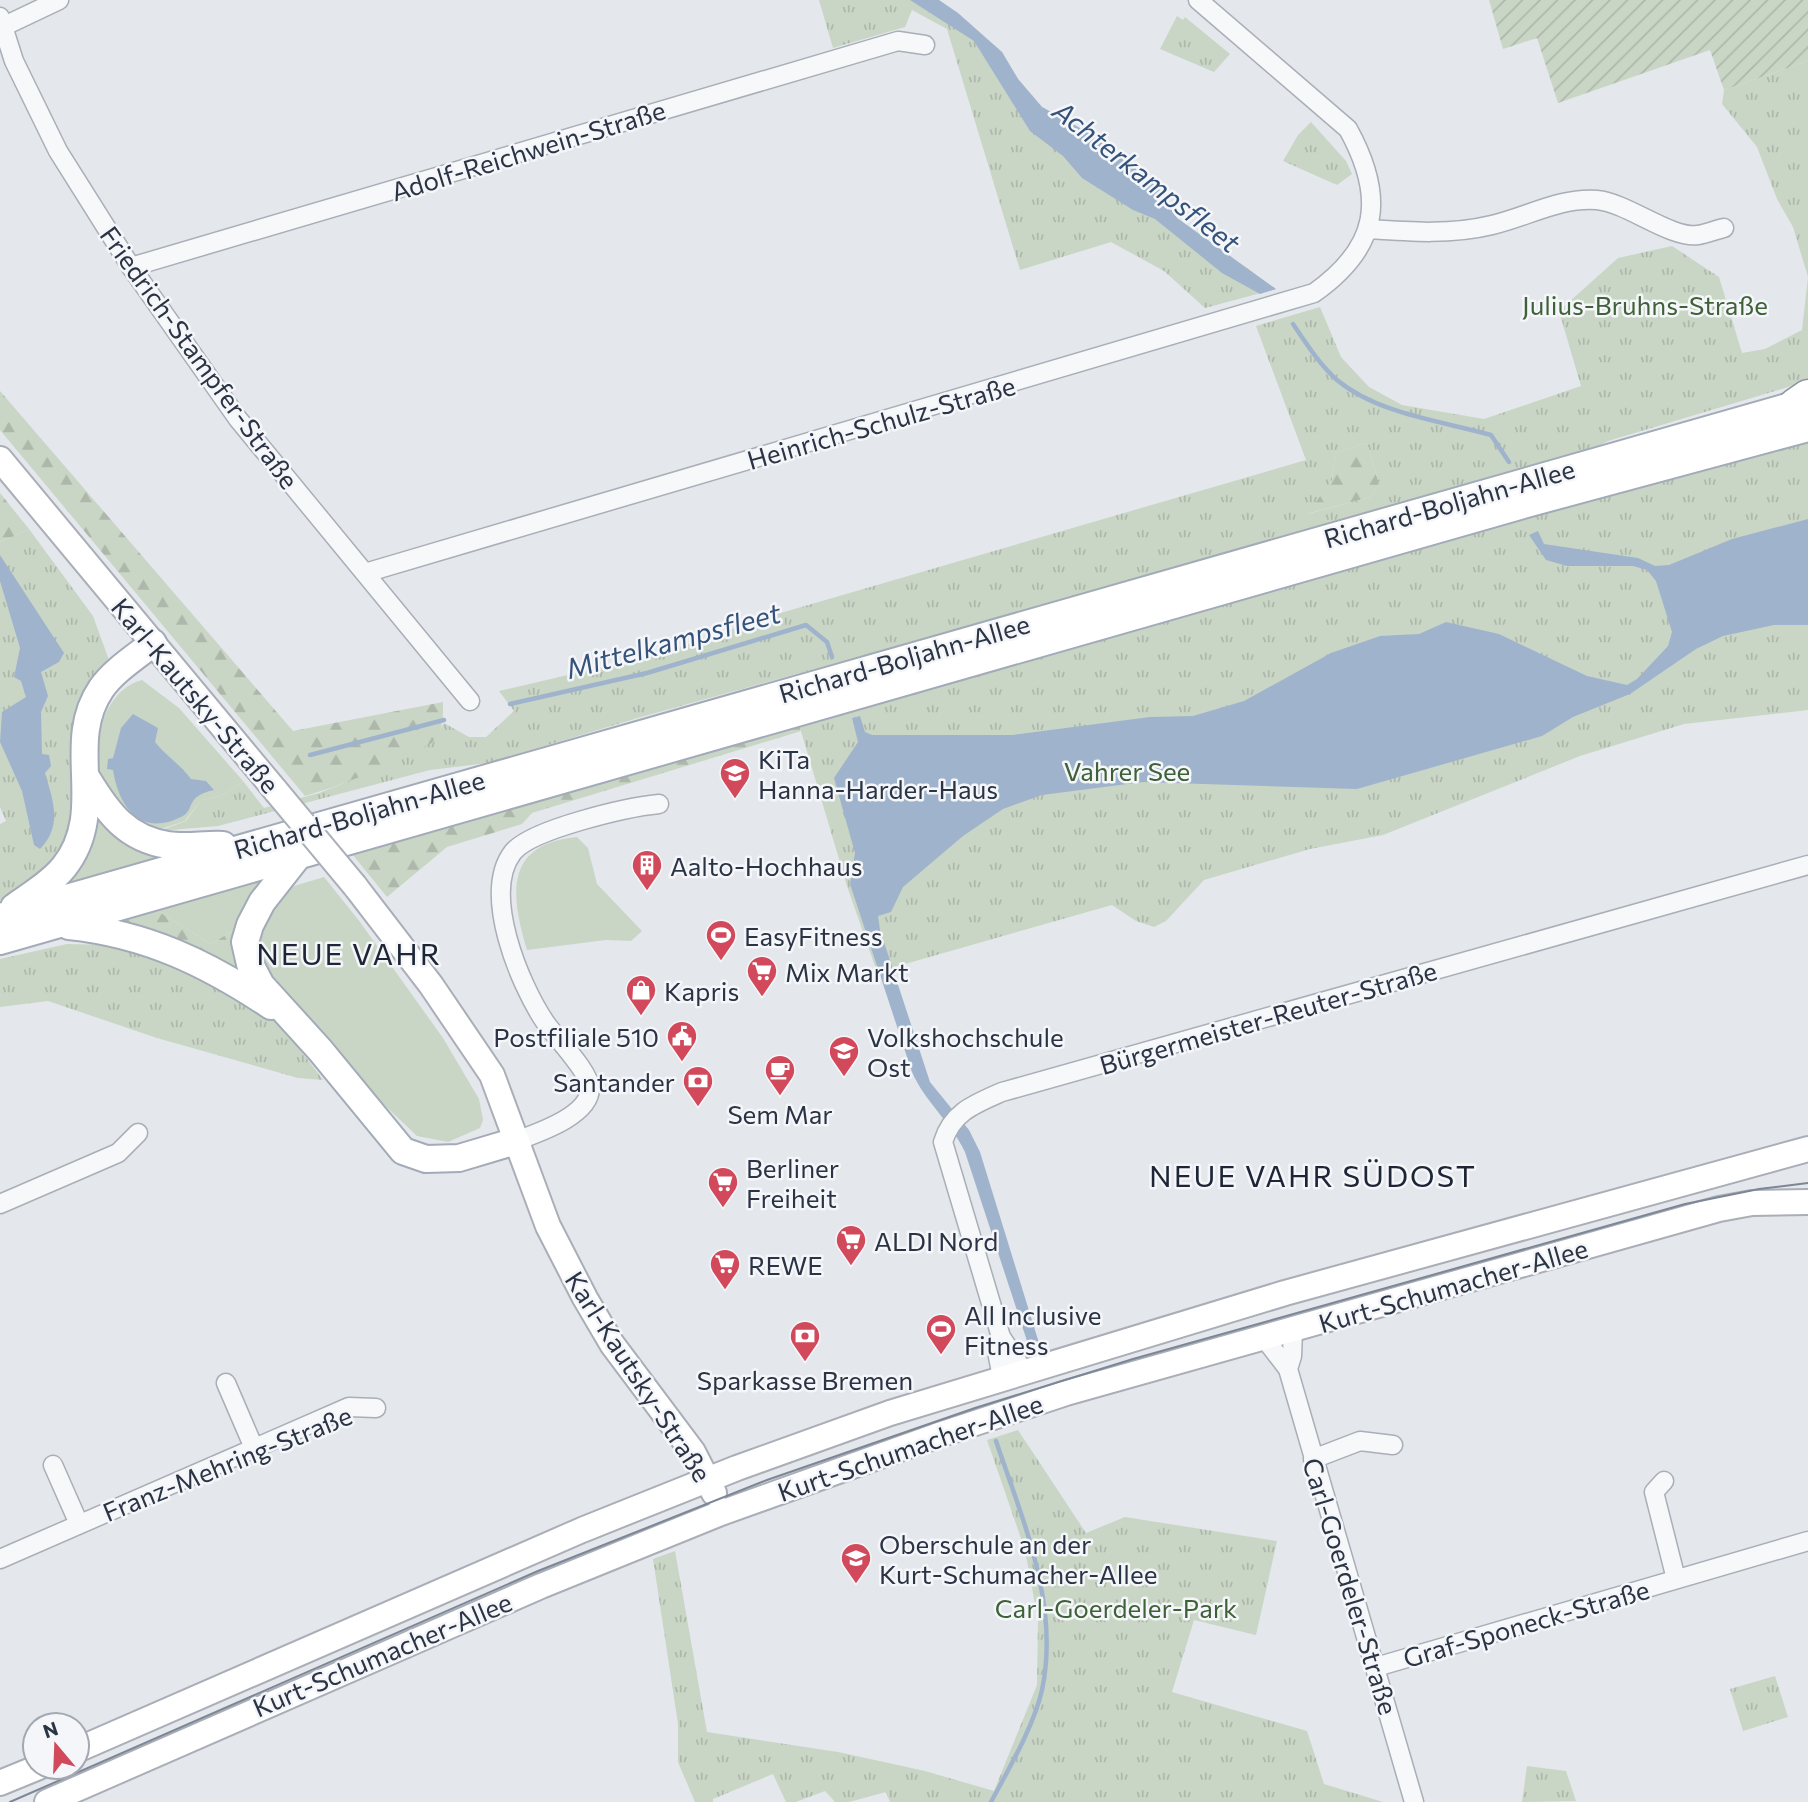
<svg xmlns="http://www.w3.org/2000/svg" width="1808" height="1802" font-family="Commissioner,sans-serif">
  <style>
    .grass { fill: #c9d6c5 }
    .forest { fill: url(#forest-firs) }
    .park { fill: url(#park-tufts); fill-rule: evenodd }
    .garden { fill: url(#garden-furrows) }
    .water { fill: #9fb4cc }
    .lines { fill: none; stroke-linecap: round; stroke-linejoin: round }
    .stream { stroke: #9fb4cc; stroke-width: 4.5 }
    .street-casing { stroke: #a9aeb7; stroke-width: 21 }
    .secondary-casing { stroke: #a9aeb7; stroke-width: 28 }
    .primary-casing { stroke: #a3abb8; stroke-width: 30 }
    .highway-casing { stroke: #8b94a3; stroke-width: 35 }
    .street { stroke: #f7f8fa; stroke-width: 18 }
    .secondary { stroke: #fff; stroke-width: 24 }
    .primary { stroke: #fff; stroke-width: 26 }
    .highway { stroke: #fff; stroke-width: 32 }
    .tram { stroke: #7d8696; stroke-width: 2 }
    .secondary-bridge-casing { stroke: #a9aeb7; stroke-width: 28; stroke-linecap: butt }
    .secondary-bridge { stroke: #fff; stroke-width: 24 }
    .labels { text-anchor: middle; dominant-baseline: central; stroke-width: 5; stroke-linejoin: round; paint-order: stroke }
    .street-label { font-size: 26px; fill: #2b3445; stroke: #f4f6f9 }
    .park-label { font-size: 26px; fill: #3f6138; stroke: #f4f6f9 }
    .poi-label { font-size: 26px; fill: #2b3445; stroke: #f4f6f9; text-anchor: start }
    .water-label { font-size: 28px; font-style: italic; fill: #34527a; stroke: #f4f6f9 }
    .quarter-label { font-size: 30px; letter-spacing: 2px; fill: #1d2536; stroke: #f4f6f9 }
  </style>
  <defs>
    <pattern id="forest-firs" width="22" height="20" patternUnits="userSpaceOnUse" patternTransform="scale(1.75)"><rect width="22" height="20" fill="#c9d6c5"/><path d="M5 1l3.5 6h-7zM16 11l3.5 6h-7z" fill="#adb8ab"/></pattern>
    <pattern id="park-tufts" width="24" height="20" patternUnits="userSpaceOnUse" patternTransform="scale(1.75)"><rect width="24" height="20" fill="#c9d6c5"/><path d="M3 7l-1-3M5 7V3M7 7l1-3M15 17l-1-3M17 17v-4M19 17l1-3" fill="none" stroke="#adb8ab"/></pattern>
    <pattern id="garden-furrows" width="10" height="10" patternUnits="userSpaceOnUse" patternTransform="scale(1.75)"><rect width="10" height="10" fill="#c9d6c5"/><path d="M-1 1l2-2M0 10L10 0M9 11l2-2" fill="none" stroke="#adb8ab"/></pattern>
  </defs>
  <rect width="100%" height="100%" fill="#e4e7ec"/>
  <path class="grass" d="M 142,680 L 179,708 L 243,781 C 230,792 219,798 201,800 L 185,821 L 146,834 C 133,820 109,803 102,786 C 88,752 102,690 142,680 Z
    M 90,795 L 181,854 L 46,896 Z
    M 577,837 L 588,848 L 597,884 L 642,931 L 631,941 L 606,940 L 527,950 C 511,896 503,844 577,837 Z
    M 273,871 L 247,922 L 211,944 L 151,907 Z
    M 324,877 L 360,922 L 443,1038 L 479,1099 L 483,1120 L 480,1128 L 448,1142 L 417,1136 L 357,1079 L 264,971 L 256,926 L 284,889 Z"/>
  <path class="forest" d="M 0,391 L 293,731 L 443,702 C 443,716 444,732 432,743 C 416,759 330,789 305,796 L 0,430 Z
    M 1367,443 L 1379,484 L 1371,497 L 1306,514 L 1332,480 L 1335,453 Z
    M 0,493 L 29,529 L 0,542 Z
    M 798,721 L 801,731 L 532,813 L 522,824 L 447,847 L 387,897 L 352,854 Z
    M 151,907 L 211,944 L 247,922 L 248,974 L 185,952 L 138,925 L 114,921 Z"/>
  <path class="park" d="M 819,0 L 939,0 L 1002,52 L 1018,79 L 1042,107 L 1087,132 L 1133,166 L 1161,191 L 1177,218 L 1276,289 L 1205,308 L 1164,271 L 1111,242 L 1020,270 L 947,29 L 912,10 L 905,27 L 833,48 Z
    M 1177,16 L 1183,20 L 1185,17 L 1230,54 L 1214,72 L 1160,49 Z
    M 1808,61 L 1808,381 L 1608,441 L 1578,457 L 641,717 L 488,763 L 430,770 L 218,826 L 159,831 L 186,821 L 201,800 C 219,798 230,792 243,781 L 264,808 L 319,793 L 385,767 L 432,743 L 444,723 L 469,737 L 486,737 L 514,711 L 499,691 L 666,652 L 767,617 L 1306,460 L 1256,326 L 1320,307 L 1341,357 L 1369,387 L 1402,405 L 1484,419 L 1581,386 L 1559,311 L 1618,258 L 1672,246 L 1719,277 L 1742,353 L 1765,349 L 1802,330 L 1808,277 L 1793,227 L 1777,199 L 1757,147 L 1722,104 L 1724,90 ZM 1367,443 L 1379,484 L 1371,497 L 1307,514 L 1332,480 L 1335,453 Z
    M 1311,122 L 1346,161 L 1352,174 L 1337,185 L 1283,161 L 1298,135 Z
    M 1808,439 L 1808,710 L 1684,724 L 1580,756 L 1383,835 L 1310,849 L 1204,880 L 1166,921 L 1154,927 L 1136,921 L 1112,905 L 877,972 L 847,886 L 798,721 Z
    M 29,529 L 93,616 L 109,660 L 82,697 L 71,732 L 79,809 L 69,851 L 11,897 L 0,900 L 0,824 L 6,821 L 0,807 L 0,542 Z
    M 67,944 L 112,945 L 149,953 L 259,1006 L 285,1029 L 323,1080 L 298,1078 L 157,1038 L 48,1001 L 0,1007 L 0,959 Z
    M 1018,1430 L 1086,1533 L 1125,1517 L 1277,1541 L 1256,1635 L 1194,1620 L 1172,1692 L 1307,1731 L 1324,1784 L 1383,1802 L 890,1802 L 886,1792 L 849,1802 L 835,1802 L 825,1791 L 796,1802 L 786,1802 L 773,1774 L 713,1799 L 713,1802 L 695,1802 L 678,1762 L 678,1724 L 653,1559 L 675,1551 L 707,1732 L 838,1752 L 925,1771 L 994,1791 L 1037,1685 L 1038,1620 L 1025,1550 L 987,1440 Z
    M 1775,1676 L 1788,1717 L 1743,1731 L 1730,1689 Z
    M 1527,1766 L 1566,1771 L 1576,1801 L 1522,1802 Z"/>
  <path class="garden" d="M 1489,0 L 1808,0 L 1808,61 L 1724,90 L 1710,50 L 1558,103 L 1537,38 L 1503,49 Z"/>
  <path class="water" d="M 910,0 L 939,0 L 958,13 L 1002,52 L 1018,79 L 1042,107 L 1087,132 L 1133,166 L 1161,191 L 1177,218 L 1276,289 L 1260,294 L 1222,273 L 1155,219 L 1133,210 L 1082,178 L 1063,156 L 1030,131 L 974,41 Z
    M 1808,519 L 1808,625 L 1774,625 L 1723,636 L 1696,649 L 1630,694 L 1573,717 L 1542,736 L 1357,789 L 1143,782 L 1042,795 L 1003,809 L 963,836 L 903,887 L 891,912 L 878,916 L 880,930 L 930,1082 L 969,1130 L 980,1152 L 1039,1343 L 1029,1347 L 965,1152 C 951,1122 925,1102 912,1072 L 850,884 L 855,853 L 834,778 L 858,742 L 852,718 L 860,716 L 865,732 L 872,735 L 1013,735 L 1150,717 L 1193,716 L 1244,701 L 1331,653 L 1380,636 L 1419,634 L 1446,622 L 1499,634 L 1587,676 L 1627,685 L 1637,679 L 1668,646 L 1672,632 L 1656,581 L 1647,570 L 1633,566 L 1567,566 L 1546,560 L 1529,535 L 1538,531 L 1544,544 L 1638,558 L 1655,566 L 1669,565 L 1732,539 Z
    M 0,555 L 64,653 L 59,662 L 41,672 L 48,696 L 41,712 L 42,754 L 49,755 L 51,766 L 45,773 C 53,801 63,825 40,849 L 34,845 L 22,791 L 0,742 L 2,712 L 26,697 L 21,681 L 14,677 L 20,648 L 0,581 Z
    M 133,714 L 158,728 L 155,742 C 166,756 181,765 191,779 L 206,781 L 214,790 C 184,797 196,808 183,816 C 141,838 119,808 113,770 L 107,769 L 108,759 L 113,758 L 121,728 Z"/>
  <g class="lines">
    <path class="stream" d="M 1293,324 C 1306,343 1319,364 1337,380 C 1378,414 1441,421 1491,435 L 1509,462
      M 510,704 L 647,673 L 806,625 L 827,642 L 832,657
      M 310,755 L 444,720
      M 991,1802 C 1008,1770 1034,1726 1042,1690 C 1060,1605 1023,1521 996,1441"/>
    <g class="street-casing">
      <path id="street" d="M 0,17 L 14,61 L 58,151 L 131,267 L 238,419 L 470,701
        M 0,28 L 59,0
        M 1369,229 C 1411,232 1451,235 1492,225 C 1527,217 1560,197 1597,200 C 1628,203 1671,239 1698,235 C 1706,234 1715,230 1724,228
        M 131,267 L 898,41 L 925,45
        M 365,573 L 1314,293 C 1379,247 1386,198 1348,129 L 1198,0
        M 516,1141 C 537,1133 590,1116 590,1088 C 590,1072 555,1037 545,1022 C 520,985 481,893 513,852 C 532,829 628,807 659,804
        M 0,1204 L 118,1153 L 138,1133
        M 1001,1337 L 998,1357 L 1002,1377
        M 1265,1339 L 1288,1369 L 1414,1802
        M 1288,1369 L 1292,1356 L 1293,1331
        M 1023,1370 L 1001,1337 L 943,1142 C 952,1112 975,1104 1002,1092 L 1808,865
        M 226,1383 L 254,1448
        M 1313,1459 L 1360,1441 L 1393,1445
        M 53,1465 L 79,1524
        M 1664,1481 L 1654,1492 L 1676,1579
        M 0,1559 L 349,1407 L 376,1408
        M 1376,1667 L 1808,1541"/>
    </g>
    <g class="secondary-casing">
      <path id="secondary" d="M 0,459 L 276,791
        M 355,886 L 431,985 L 492,1075 L 548,1226 L 585,1298 L 612,1344 L 693,1452 L 714,1493
        M 77,1750 L 582,1530 L 737,1468 L 890,1413 L 1285,1293 L 1808,1149
        M 0,1783 L 39,1767
        M 47,1802 L 541,1586 L 721,1513 L 936,1436 L 1066,1393 L 1719,1209 L 1752,1203 L 1808,1202"/>
    </g>
    <g class="primary-casing">
      <path id="primary" d="M 88,780 C 108,813 127,839 168,845 C 185,848 205,844 223,845
        M 299,855 L 262,902 L 250,925 L 245,942 L 250,964 L 261,985 L 320,1050 L 403,1151 L 426,1159 L 459,1158 L 516,1141
        M 14,907 C 31,895 51,883 64,867 C 109,810 63,745 101,689 C 113,671 137,656 153,643
        M 0,917 L 1808,401
        M 69,926 C 146,934 207,963 271,1006
        M 0,941 L 1530,503 L 1808,428"/>
    </g>
    <g class="highway-casing">
      <path id="highway" d="M 1795,405 L 1808,396"/>
    </g>
    <use href="#street" class="street"/>
    <use href="#secondary" class="secondary"/>
    <use href="#primary" class="primary"/>
    <use href="#highway" class="highway"/>
    <path class="tram" d="M 10,1802 L 538,1571 L 767,1480 L 975,1408 L 1133,1359 L 1685,1204 L 1759,1189 L 1808,1183"/>
    <g class="secondary-bridge-casing">
      <path id="secondary-bridge" d="M 276,791 L 355,886"/>
    </g>
    <use href="#secondary-bridge" class="secondary-bridge"/>
  </g>
  <defs>
    <g id="school-pin" transform="scale(1.575)"><path d="M0 17L-7.5 6A9.5 9.5 0 1 1 7.5 6Z" fill="#d1495b" stroke="#f4f6f9"/><path d="M0-5L7-2L0 1L-7-2ZM-4 1L0 2.5L4 1V4Q0 6-4 4Z" fill="#fff"/></g>
    <g id="building-pin" transform="scale(1.575)"><path d="M0 17L-7.5 6A9.5 9.5 0 1 1 7.5 6Z" fill="#d1495b" stroke="#f4f6f9"/><path d="M-4-6H4V6H1V3H-1V6H-4ZM-2.5-4.3h1.7v1.8h-1.7ZM.8-4.3h1.7v1.8H.8ZM-2.5-1h1.7V.8h-1.7ZM.8-1h1.7V.8H.8Z" fill="#fff"/></g>
    <g id="stadium-pin" transform="scale(1.575)"><path d="M0 17L-7.5 6A9.5 9.5 0 1 1 7.5 6Z" fill="#d1495b" stroke="#f4f6f9"/><path d="M0-5a6.5 5 0 1 0 0 10a6.5 5 0 1 0 0-10ZM-3.5-1.8h7v3.6h-7Z" fill="#fff"/></g>
    <g id="supermarket-pin" transform="scale(1.575)"><path d="M0 17L-7.5 6A9.5 9.5 0 1 1 7.5 6Z" fill="#d1495b" stroke="#f4f6f9"/><path d="M-6-5.5h2.5l.6 2H6L4.5 2H-2.5L-4.4-4H-6ZM-1.5 3.2a1.3 1.3 0 1 0 .1 0ZM3 3.2a1.3 1.3 0 1 0 .1 0Z" fill="#fff"/></g>
    <g id="shop-pin" transform="scale(1.575)"><path d="M0 17L-7.5 6A9.5 9.5 0 1 1 7.5 6Z" fill="#d1495b" stroke="#f4f6f9"/><path d="M-5-2.5h2.3a2.7 3.5 0 0 1 5.4 0H5L5.5 6h-11ZM-1.5-2.5h3a1.5 2.3 0 0 0-3 0Z" fill="#fff"/></g>
    <g id="civic-pin" transform="scale(1.575)"><path d="M0 17L-7.5 6A9.5 9.5 0 1 1 7.5 6Z" fill="#d1495b" stroke="#f4f6f9"/><path d="M-.6-6.5H3V-4.5H.6V-3L4-1V1h2V6H-6V1h2V-1L-.6-3ZM-1.2 2.5V6h2.4V2.5Z" fill="#fff"/></g>
    <g id="university-pin" transform="scale(1.575)"><path d="M0 17L-7.5 6A9.5 9.5 0 1 1 7.5 6Z" fill="#d1495b" stroke="#f4f6f9"/><path d="M0-5L7-2L0 1L-7-2ZM-4 1L0 2.5L4 1V4Q0 6-4 4Z" fill="#fff"/></g>
    <g id="cafe-pin" transform="scale(1.575)"><path d="M0 17L-7.5 6A9.5 9.5 0 1 1 7.5 6Z" fill="#d1495b" stroke="#f4f6f9"/><path d="M-5.5-4.5H6V0H3Q3 3.5 0 3.5H-2.5Q-5.5 3.5-5.5 0ZM3-3.2v2h1.7v-2ZM-6 4.5H4V6H-6Z" fill="#fff"/></g>
    <g id="bank-pin" transform="scale(1.575)"><path d="M0 17L-7.5 6A9.5 9.5 0 1 1 7.5 6Z" fill="#d1495b" stroke="#f4f6f9"/><path d="M-6-4H6V4H-6ZM0-2.3a2.3 2.3 0 1 0 0 4.6a2.3 2.3 0 1 0 0-4.6Z" fill="#fff"/></g>
  </defs>
  <g fill-rule="evenodd">
    <use href="#school-pin" x="735" y="773"/>
    <use href="#building-pin" x="647" y="865"/>
    <use href="#stadium-pin" x="721" y="935"/>
    <use href="#supermarket-pin" x="762" y="971"/>
    <use href="#shop-pin" x="641" y="990"/>
    <use href="#civic-pin" x="682" y="1036"/>
    <use href="#university-pin" x="844" y="1051"/>
    <use href="#cafe-pin" x="780" y="1070"/>
    <use href="#bank-pin" x="698" y="1081"/>
    <use href="#supermarket-pin" x="723" y="1182"/>
    <use href="#supermarket-pin" x="851" y="1240"/>
    <use href="#supermarket-pin" x="725" y="1264"/>
    <use href="#stadium-pin" x="941" y="1329"/>
    <use href="#bank-pin" x="805" y="1336"/>
    <use href="#school-pin" x="856" y="1558"/>
  </g>
  <g class="labels">
    <g class="street-label">
      <text transform="translate(528 150) rotate(-17)">Adolf-Reichwein-Straße</text>
      <text transform="translate(200 357) rotate(54)">Friedrich-Stampfer-Straße</text>
      <text transform="translate(881 422) rotate(-16)">Heinrich-Schulz-Straße</text>
      <text transform="translate(1449 503) rotate(-16)">Richard-Boljahn-Allee</text>
      <text transform="translate(904 658) rotate(-16)">Richard-Boljahn-Allee</text>
      <text transform="translate(196 695) rotate(50)">Karl-Kautsky-Straße</text>
      <text transform="translate(359 814) rotate(-16)">Richard-Boljahn-Allee</text>
      <text transform="translate(1268 1017) rotate(-16)">Bürgermeister-Reuter-Straße</text>
      <text transform="translate(1453 1285) rotate(-16)">Kurt-Schumacher-Allee</text>
      <text transform="translate(639 1376) rotate(57)">Karl-Kautsky-Straße</text>
      <text transform="translate(910 1447) rotate(-19)">Kurt-Schumacher-Allee</text>
      <text transform="translate(227 1463) rotate(-22)">Franz-Mehring-Straße</text>
      <text transform="translate(1351 1586) rotate(73)">Carl-Goerdeler-Straße</text>
      <text transform="translate(1526 1623) rotate(-16)">Graf-Sponeck-Straße</text>
      <text transform="translate(382 1654) rotate(-23)">Kurt-Schumacher-Allee</text>
    </g>
    <g class="park-label">
      <text x="1645" y="304">Julius-Bruhns-Straße</text>
      <text x="1127" y="770">Vahrer See</text>
      <text x="1116" y="1607">Carl-Goerdeler-Park</text>
    </g>
    <g class="poi-label">
      <text x="758" y="758">KiTa<tspan x="758" dy="30">Hanna-Harder-Haus</tspan></text>
      <text x="670" y="865">Aalto-Hochhaus</text>
      <text x="744" y="935">EasyFitness</text>
      <text x="785" y="971">Mix Markt</text>
      <text x="664" y="990">Kapris</text>
      <text x="659" y="1036" text-anchor="end">Postfiliale 510</text>
      <text x="867" y="1036">Volkshochschule<tspan x="867" dy="30">Ost</tspan></text>
      <text x="675" y="1081" text-anchor="end">Santander</text>
      <text x="780" y="1113" text-anchor="middle">Sem Mar</text>
      <text x="746" y="1167">Berliner<tspan x="746" dy="30">Freiheit</tspan></text>
      <text x="874" y="1240">ALDI Nord</text>
      <text x="748" y="1264">REWE</text>
      <text x="964" y="1314">All Inclusive<tspan x="964" dy="30">Fitness</tspan></text>
      <text x="805" y="1379" text-anchor="middle">Sparkasse Bremen</text>
      <text x="879" y="1543">Oberschule an der<tspan x="879" dy="30">Kurt-Schumacher-Allee</tspan></text>
    </g>
    <g class="water-label">
      <text transform="translate(1147 176) rotate(38)">Achterkampsfleet</text>
      <text transform="translate(673 640) rotate(-15)">Mittelkampsfleet</text>
    </g>
    <g class="quarter-label">
      <text x="349" y="952">NEUE VAHR</text>
      <text x="1313" y="1174">NEUE VAHR SÜDOST</text>
    </g>
  </g>
  <g transform="translate(56 1746) rotate(341)"><circle r="33" fill="#f4f6f9" stroke="#a4a8b1" stroke-width="2"/>
  <path d="M0-5L12 26L0 18L-12 26Z" fill="#d1495b"/>
  <text y="-10" font-size="19" font-weight="bold" text-anchor="middle" fill="#2b3445">N</text>
  </g>
</svg>
